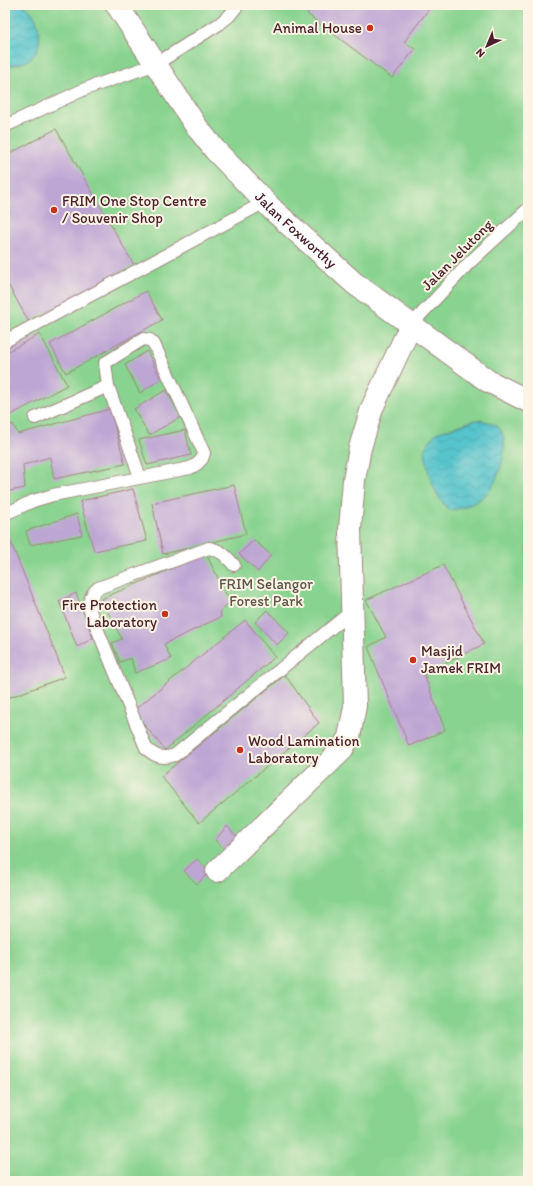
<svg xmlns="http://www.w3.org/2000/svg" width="533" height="1186" font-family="Itim,sans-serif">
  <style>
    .park { fill: #88d38f; stroke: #69795d }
    .water { fill: url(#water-waves); stroke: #50727c }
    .building { fill: #bea6d4 }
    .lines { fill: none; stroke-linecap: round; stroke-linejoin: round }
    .lane-casing { stroke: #a0847e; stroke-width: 14 }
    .street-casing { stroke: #a0847e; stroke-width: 24 }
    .lane { stroke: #fff; stroke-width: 12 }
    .street { stroke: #fff; stroke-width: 22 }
    .poi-dot { fill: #c8321e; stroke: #fcf5e5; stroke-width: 1.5 }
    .labels { text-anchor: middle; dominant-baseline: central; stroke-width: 4; stroke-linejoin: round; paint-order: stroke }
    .poi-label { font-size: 15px; fill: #4a1f2b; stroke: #fcf5e5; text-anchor: start }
    .street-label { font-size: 15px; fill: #4a1f2b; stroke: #fcf5e5 }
    .park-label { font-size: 15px; fill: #5d5549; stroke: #fcf5e5 }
  </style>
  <defs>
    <pattern id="water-waves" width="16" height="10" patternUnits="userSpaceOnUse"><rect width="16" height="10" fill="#56c4cc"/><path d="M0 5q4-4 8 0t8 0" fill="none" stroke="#4ca8af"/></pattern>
  </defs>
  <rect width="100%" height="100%" fill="#fcf5e5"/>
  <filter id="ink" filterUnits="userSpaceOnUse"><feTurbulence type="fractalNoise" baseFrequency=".025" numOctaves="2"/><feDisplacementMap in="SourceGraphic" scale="8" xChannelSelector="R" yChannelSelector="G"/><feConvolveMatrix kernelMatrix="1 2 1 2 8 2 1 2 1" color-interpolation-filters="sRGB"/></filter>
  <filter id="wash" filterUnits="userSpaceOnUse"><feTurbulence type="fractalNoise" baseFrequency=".012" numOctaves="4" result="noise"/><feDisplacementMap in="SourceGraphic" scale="16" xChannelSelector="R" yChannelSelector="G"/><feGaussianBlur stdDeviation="0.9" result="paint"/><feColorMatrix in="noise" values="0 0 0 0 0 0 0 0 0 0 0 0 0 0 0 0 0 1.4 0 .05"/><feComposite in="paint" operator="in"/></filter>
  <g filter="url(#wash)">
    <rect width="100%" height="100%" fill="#f6e9d1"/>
    <path class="park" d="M 5,5 L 528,5 L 528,1181 L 5,1181 Z"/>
    <path class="water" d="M 6,5 C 11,5 17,4 22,5 C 39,10 45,44 33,56 C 25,64 16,65 5,66 Z
      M 476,420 C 485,421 496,422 501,431 C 510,445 499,479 489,491 C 482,501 461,510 449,510 C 434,496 426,469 425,448 L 436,433 Z"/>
    <g id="blocks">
      <path class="building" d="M 313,5 L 432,5 L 404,42 L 415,49 L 392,78 L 307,14 Z
        M 56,129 L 134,265 L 29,322 L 5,279 L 5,156 Z
        M 146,291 L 162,320 L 66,373 L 50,344 Z
        M 40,334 L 67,385 L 5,418 L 5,353 Z
        M 147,351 L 161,379 L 140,393 L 125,365 Z
        M 166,390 L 181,417 L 149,435 L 134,409 Z
        M 110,409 L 125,464 L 54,479 L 50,457 L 23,465 L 25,488 L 5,492 L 5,427 L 13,424 L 18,434 Z
        M 185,430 L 191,455 L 147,465 L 139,440 Z
        M 234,485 L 246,534 L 163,554 L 152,503 Z
        M 133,489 L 147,541 L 94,551 L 80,501 Z
        M 77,514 L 82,535 L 30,545 L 26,531 Z
        M 8,535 L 65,677 L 5,699 L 5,537 Z
        M 254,540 L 271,555 L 258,572 L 239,554 Z
        M 206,554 L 230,602 L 220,611 L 221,617 L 164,644 L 171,659 L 135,673 L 131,658 L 120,662 L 112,643 L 122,639 L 101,599 Z
        M 443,565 L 484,644 L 424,674 L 445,730 L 409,746 L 368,647 L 386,637 L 366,600 Z
        M 76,593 L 93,638 L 77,647 L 59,601 Z
        M 267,610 L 289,633 L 277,645 L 255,622 Z
        M 245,620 L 275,657 L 165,750 L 133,711 Z
        M 285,675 L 319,723 L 199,823 L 161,776 Z
        M 227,826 L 239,839 L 226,852 L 215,840 Z
        M 197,859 L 209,872 L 197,884 L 184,871 Z"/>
    </g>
  </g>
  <g filter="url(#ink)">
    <use href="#blocks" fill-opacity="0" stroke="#a0847e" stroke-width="1"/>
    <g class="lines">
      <g class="lane-casing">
        <path id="lane" d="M 5,126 L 85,89 L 156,64 L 219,24 L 229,16 L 238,5
          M 411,325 L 469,263 L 528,209
          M 5,341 L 265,202
          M 35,418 L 108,386
          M 5,514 L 33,501 L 53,495 L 190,468 L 197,464 L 202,459 L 204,453 L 154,344 L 150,340 L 143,339 L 105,363 L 108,386 L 140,477
          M 234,565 C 226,556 221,550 209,548 L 98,588 C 90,595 89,601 90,611 L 146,748 C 155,757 163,759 175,755 L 352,611"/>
      </g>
      <g class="street-casing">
        <g id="street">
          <path id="s1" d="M 117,5 L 196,126 L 215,150 L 273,210 L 354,283 L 488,381 L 528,401"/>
          <path d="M 217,871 L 341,751 L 349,737 L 355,706 L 350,529 L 354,480 L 360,448 L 372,408 L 411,325"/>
        </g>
      </g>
      <use href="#lane" class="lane"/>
      <use href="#street" class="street"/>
    </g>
  </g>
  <g class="poi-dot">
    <circle cx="370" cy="28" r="4"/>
    <circle cx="54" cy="210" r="4"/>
    <circle cx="165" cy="614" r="4"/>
    <circle cx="413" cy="660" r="4"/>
    <circle cx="240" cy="750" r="4"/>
  </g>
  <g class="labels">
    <g class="poi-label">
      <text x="362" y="28" text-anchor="end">Animal House</text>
      <text x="62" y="201">FRIM One Stop Centre<tspan x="62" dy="17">/ Souvenir Shop</tspan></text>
      <text x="157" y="605" text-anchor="end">Fire Protection<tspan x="157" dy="17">Laboratory</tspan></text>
      <text x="421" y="651">Masjid<tspan x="421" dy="17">Jamek FRIM</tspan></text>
      <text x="248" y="741">Wood Lamination<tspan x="248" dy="17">Laboratory</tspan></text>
    </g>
    <g class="street-label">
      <text stroke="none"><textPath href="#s1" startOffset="289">Jalan Foxworthy</textPath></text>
      <text transform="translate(457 255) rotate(-45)">Jalan Jelutong</text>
    </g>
    <g class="park-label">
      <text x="266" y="584">FRIM Selangor<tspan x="266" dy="17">Forest Park</tspan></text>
    </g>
  </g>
  <rect width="533" height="1186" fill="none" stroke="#fcf5e5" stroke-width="20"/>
  <g transform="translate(487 46) rotate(224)" stroke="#fcf5e5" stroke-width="3" paint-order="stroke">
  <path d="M0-3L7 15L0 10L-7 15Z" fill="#4a1f2b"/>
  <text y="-6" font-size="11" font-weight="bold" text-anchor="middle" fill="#4a1f2b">N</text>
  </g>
</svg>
